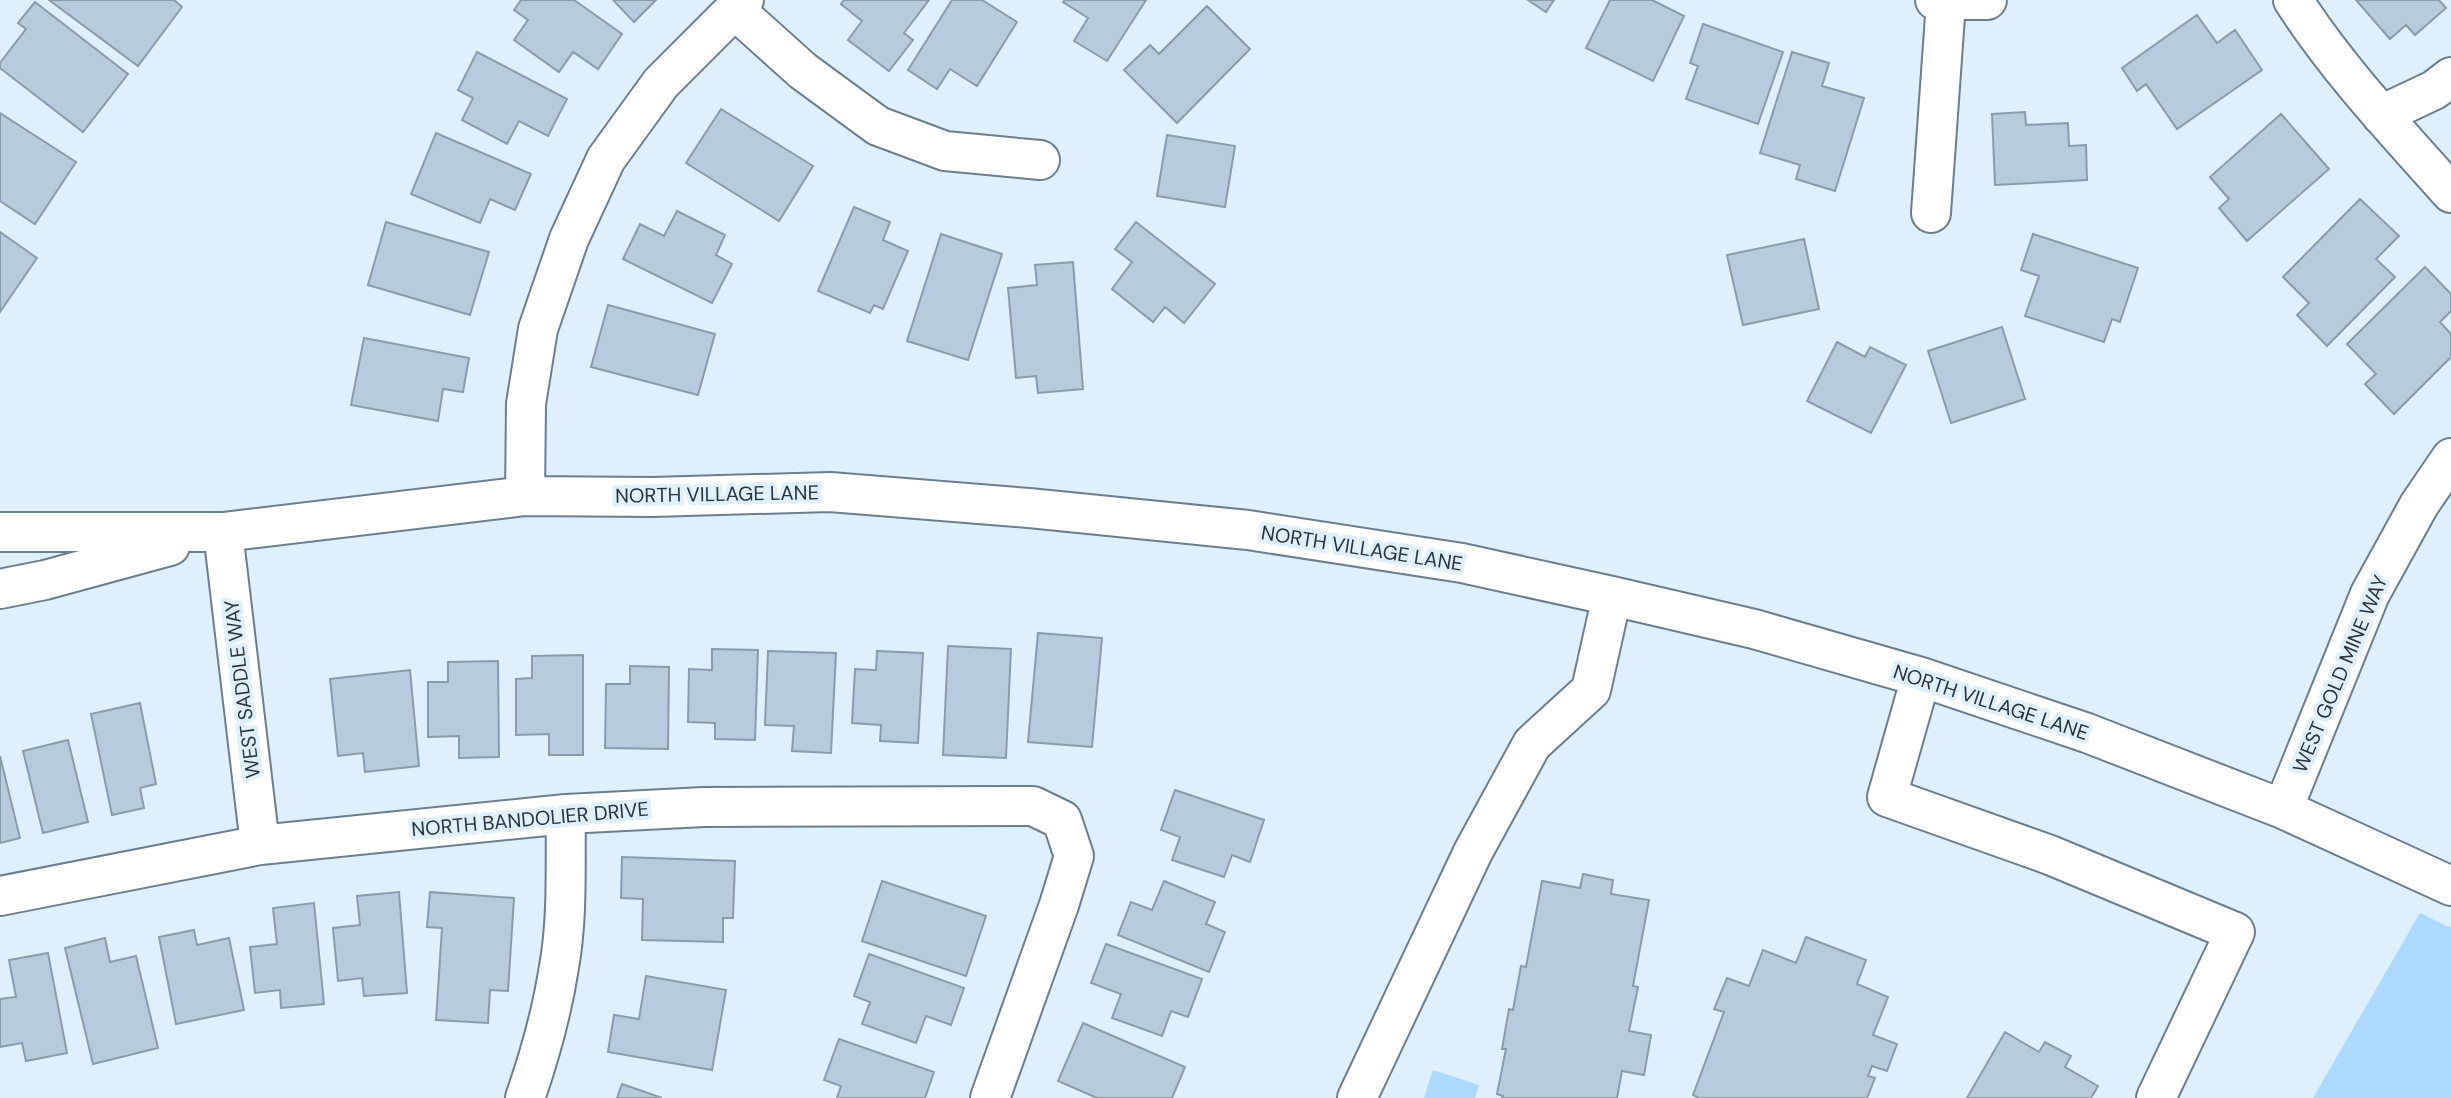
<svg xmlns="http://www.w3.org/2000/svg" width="2451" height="1098" font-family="'DM Sans',sans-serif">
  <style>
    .green { fill: #add8ff }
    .building { fill: #b7cbde; stroke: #899cae; stroke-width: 2 }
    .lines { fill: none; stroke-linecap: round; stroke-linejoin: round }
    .minor-casing { stroke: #6b7e8f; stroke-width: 42 }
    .minor { stroke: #fff; stroke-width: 38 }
    .labels { text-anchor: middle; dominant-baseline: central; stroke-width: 8; stroke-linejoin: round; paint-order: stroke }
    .street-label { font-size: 20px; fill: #2b333a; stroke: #deeffe }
  </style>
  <rect width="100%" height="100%" fill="#deeffe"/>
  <path class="green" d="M 2420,913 L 2451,928 L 2451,1098 L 2313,1098 Z
    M 1433,1070 L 1479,1085 L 1475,1098 L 1424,1098 Z"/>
  <path class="building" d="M 49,0 L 174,0 L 182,7 L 138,66 Z
    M 521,0 L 574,0 L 622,34 L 598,69 L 573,52 L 559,72 L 514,40 L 528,20 L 514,10 Z
    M 613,0 L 656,0 L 634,22 Z
    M 844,0 L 929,0 L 904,33 L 913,40 L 889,71 L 848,40 L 862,21 L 841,4 Z
    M 952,0 L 982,0 L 1017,22 L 977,86 L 950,69 L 937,89 L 908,70 Z
    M 1065,0 L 1146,0 L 1107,61 L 1074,41 L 1088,18 L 1063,2 Z
    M 1528,0 L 1554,0 L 1546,12 Z
    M 1610,0 L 1652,0 L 1684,16 L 1653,81 L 1586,48 Z
    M 2356,0 L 2439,0 L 2446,8 L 2415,35 L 2406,25 L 2390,39 Z
    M 35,2 L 128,74 L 83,132 L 0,68 L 0,63 L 26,29 L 18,23 Z
    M 1207,6 L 1250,49 L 1177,123 L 1124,70 L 1150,45 L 1159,54 Z
    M 2197,15 L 2217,43 L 2235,30 L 2262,70 L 2177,129 L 2146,84 L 2137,91 L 2122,68 Z
    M 1703,24 L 1783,52 L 1758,124 L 1686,99 L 1698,66 L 1690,63 Z
    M 477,52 L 567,99 L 548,136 L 519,121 L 507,144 L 462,120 L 473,98 L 458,90 Z
    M 1792,52 L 1829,63 L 1822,86 L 1864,98 L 1835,191 L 1796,179 L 1800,165 L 1760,153 Z
    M 721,109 L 813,166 L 779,221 L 686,163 Z
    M 2025,112 L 2026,125 L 2068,123 L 2069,146 L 2086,145 L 2087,180 L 1995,185 L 1992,114 Z
    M 0,113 L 76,162 L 35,224 L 0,201 Z
    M 2281,114 L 2329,169 L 2247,241 L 2219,208 L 2229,199 L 2210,177 Z
    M 436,133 L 531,174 L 515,210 L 490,199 L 480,223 L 411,194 Z
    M 1167,135 L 1235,146 L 1225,207 L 1157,196 Z
    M 2360,199 L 2399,236 L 2376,259 L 2395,277 L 2327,346 L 2297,315 L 2309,303 L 2283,277 Z
    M 854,207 L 890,222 L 883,240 L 908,251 L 883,309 L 874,305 L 870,313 L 818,291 Z
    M 677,211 L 725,235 L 716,255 L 732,264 L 712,303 L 623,259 L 640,224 L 664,236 Z
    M 386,222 L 489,252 L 470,315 L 368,285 Z
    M 1136,222 L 1215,284 L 1184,323 L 1165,307 L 1153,322 L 1112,289 L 1132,262 L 1115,249 Z
    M 0,232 L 37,258 L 0,312 Z
    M 941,234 L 1002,254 L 968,360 L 907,341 Z
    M 2033,234 L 2138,268 L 2120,322 L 2112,319 L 2104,342 L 2025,316 L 2039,276 L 2021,270 Z
    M 1804,239 L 1819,309 L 1743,325 L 1727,255 Z
    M 1073,262 L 1083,389 L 1038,393 L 1036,376 L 1016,378 L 1008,288 L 1037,285 L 1035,265 Z
    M 2425,267 L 2451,294 L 2451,311 L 2440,322 L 2451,334 L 2451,357 L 2394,414 L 2365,384 L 2376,374 L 2347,344 Z
    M 608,305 L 715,334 L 698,395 L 591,367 Z
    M 2002,327 L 2025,399 L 1951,423 L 1928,351 Z
    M 364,338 L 469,358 L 463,392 L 443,389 L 438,421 L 351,405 Z
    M 1837,342 L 1865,357 L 1870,347 L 1906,365 L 1871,433 L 1807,401 Z
    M 1038,633 L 1102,638 L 1092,747 L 1028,742 Z
    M 948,646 L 1011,649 L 1006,758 L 943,755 Z
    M 712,649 L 758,650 L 755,740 L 715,739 L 715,723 L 688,722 L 689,669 L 712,670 Z
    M 768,651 L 836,653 L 831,753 L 792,751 L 794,726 L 765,725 Z
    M 877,651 L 923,653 L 918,743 L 880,741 L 881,725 L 852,723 L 855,669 L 876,670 Z
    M 583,655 L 583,755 L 549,755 L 549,734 L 516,735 L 516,679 L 532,678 L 532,656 Z
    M 498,661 L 499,757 L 459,758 L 459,736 L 428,737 L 428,682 L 448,682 L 448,662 Z
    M 630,666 L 669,667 L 668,749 L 605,748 L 606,684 L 630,684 Z
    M 410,670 L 419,766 L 365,772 L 363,753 L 338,756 L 330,679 Z
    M 140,703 L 156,784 L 140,788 L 144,808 L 112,815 L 91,714 Z
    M 68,740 L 88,822 L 43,833 L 23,751 Z
    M 0,756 L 20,838 L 0,843 Z
    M 1175,790 L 1264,820 L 1250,862 L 1232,855 L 1224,877 L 1172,860 L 1180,837 L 1161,830 Z
    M 622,857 L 735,861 L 733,918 L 723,918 L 723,942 L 642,940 L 643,899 L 621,898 Z
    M 1583,874 L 1613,880 L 1611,894 L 1649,900 L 1633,986 L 1638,987 L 1629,1031 L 1651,1035 L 1644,1075 L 1622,1071 L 1617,1098 L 1502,1098 L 1503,1096 L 1497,1094 L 1506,1049 L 1502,1049 L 1509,1009 L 1513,1010 L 1521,966 L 1526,967 L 1542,881 L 1580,888 Z
    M 882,881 L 986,916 L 966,976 L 862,941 Z
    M 1164,881 L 1215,902 L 1206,924 L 1225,932 L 1209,972 L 1118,935 L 1131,902 L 1152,910 Z
    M 399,892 L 407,993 L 364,996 L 362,978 L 338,981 L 333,928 L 360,925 L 357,896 Z
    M 430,892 L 514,898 L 508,991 L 490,990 L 488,1023 L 436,1020 L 442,928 L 427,927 Z
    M 314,903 L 324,1004 L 281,1008 L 280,990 L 255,993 L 250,947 L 277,944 L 273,908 Z
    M 194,930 L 197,945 L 229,938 L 244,1010 L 176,1024 L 159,937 Z
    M 1806,937 L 1866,960 L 1857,984 L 1888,997 L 1873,1035 L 1897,1044 L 1887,1071 L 1872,1066 L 1868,1076 L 1875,1078 L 1867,1098 L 1699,1098 L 1693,1095 L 1724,1012 L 1714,1009 L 1727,978 L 1749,986 L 1763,950 L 1796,963 Z
    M 105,938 L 110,962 L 136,956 L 158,1048 L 93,1064 L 65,948 Z
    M 1106,944 L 1202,979 L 1188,1017 L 1171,1011 L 1162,1036 L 1112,1018 L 1121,994 L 1091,983 Z
    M 48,953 L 67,1053 L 26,1061 L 22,1043 L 0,1047 L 0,999 L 16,997 L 9,960 Z
    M 869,954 L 964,988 L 951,1025 L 926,1016 L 916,1043 L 862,1024 L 870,1002 L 854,996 Z
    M 646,976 L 726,990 L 712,1070 L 608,1052 L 614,1015 L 639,1019 Z
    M 1083,1023 L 1185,1067 L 1172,1098 L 1097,1098 L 1058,1081 Z
    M 2005,1032 L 2039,1052 L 2045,1042 L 2071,1056 L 2065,1067 L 2098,1086 L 2091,1098 L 1967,1098 Z
    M 839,1039 L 934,1072 L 925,1098 L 837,1098 L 841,1086 L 824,1080 Z
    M 622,1084 L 662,1098 L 617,1098 Z"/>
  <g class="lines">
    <g class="minor-casing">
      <path id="minor" d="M 1935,0 L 1987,0
        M 2293,0 C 2338,70 2396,131 2451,193
        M 734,9 L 803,71 L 878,126 L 945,151 L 1040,160
        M 2381,115 L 2434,90 L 2451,77
        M 1931,213 L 1946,2
        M 525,496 L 526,404 L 538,329 L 569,239 L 606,159 L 661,83 L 744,0
        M 0,532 L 223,532 L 525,496 L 652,497 L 830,492 L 1029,508 L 1248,530 L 1462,563 L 1612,596 L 1754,629 L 1921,677 L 2087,733 L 2283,809 L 2451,886
        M 223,532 L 260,845
        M 0,589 L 45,580 L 170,546
        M 1921,677 L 1887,797 L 2050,855 L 2235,932 L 2156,1098
        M 2283,809 L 2370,594 L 2419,505 L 2451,458
        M 0,896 L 260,845 L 566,814 L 704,807 L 1033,806 L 1062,820 L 1074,856 L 1059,905 L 990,1098
        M 525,1098 C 540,1055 552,1012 559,967 C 568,917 565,865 566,814
        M 1357,1098 L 1473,852 L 1532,744 L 1591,690 L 1612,596"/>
    </g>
    <use href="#minor" class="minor"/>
  </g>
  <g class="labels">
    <g class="street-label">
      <text transform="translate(717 494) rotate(-1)">NORTH VILLAGE LANE</text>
      <text transform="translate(1362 548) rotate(9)">NORTH VILLAGE LANE</text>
      <text transform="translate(2340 674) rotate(-67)">WEST GOLD MINE WAY</text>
      <text transform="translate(242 689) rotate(-97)">WEST SADDLE WAY</text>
      <text transform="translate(1991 702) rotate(18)">NORTH VILLAGE LANE</text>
      <text transform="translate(530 819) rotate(-5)">NORTH BANDOLIER DRIVE</text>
    </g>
  </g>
</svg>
